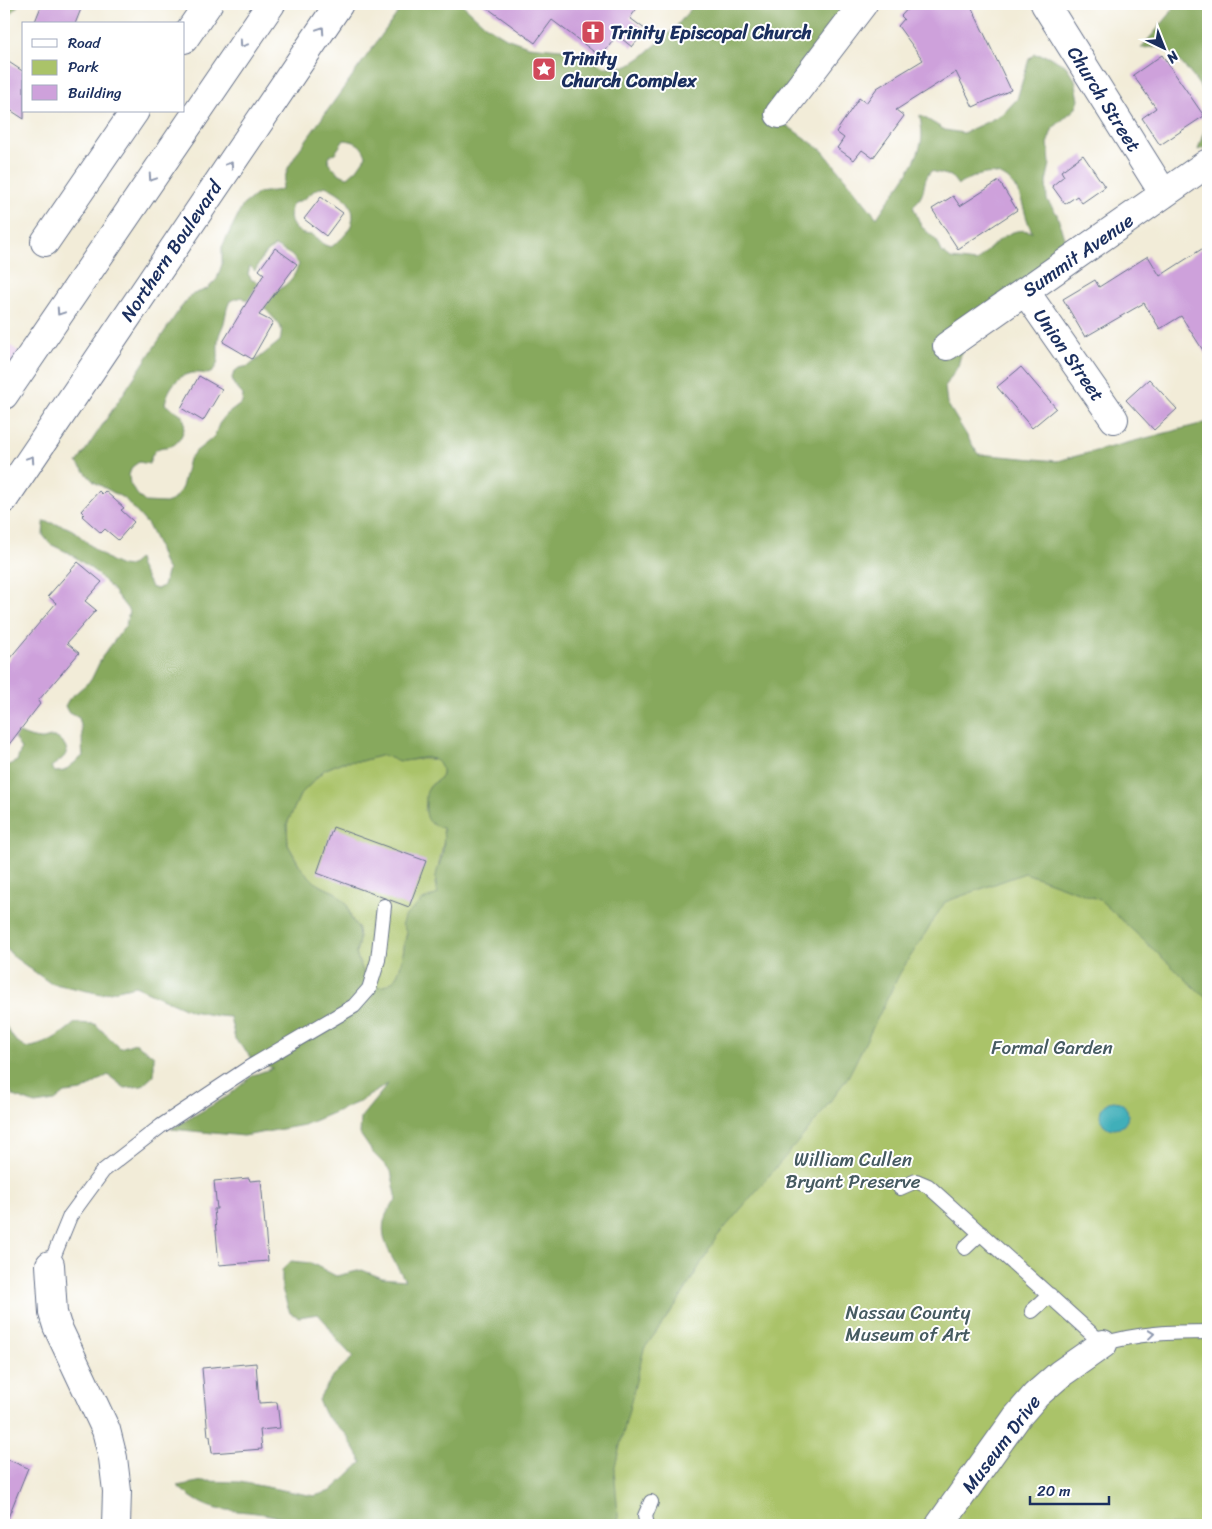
<svg xmlns="http://www.w3.org/2000/svg" width="1212" height="1529" font-family="Sriracha,sans-serif">
  <style>
    .built { fill: #ead1ec }
    .green { fill: #aac369; stroke: #627964 }
    .forest { fill: #87a95d; stroke: #516c5e; fill-rule: evenodd }
    .water { fill: #3fafb9; stroke: #2d6f8c }
    .building { fill: #cea1db }
    .lines { fill: none; stroke-linecap: round; stroke-linejoin: round }
    .lane-casing { stroke: #667189; stroke-width: 16 }
    .street-casing { stroke: #667189; stroke-width: 30 }
    .primary-casing { stroke: #667189; stroke-width: 30 }
    .lane { stroke: #fff; stroke-width: 14 }
    .street { stroke: #fff; stroke-width: 28 }
    .primary { stroke: #fff; stroke-width: 28 }
    .oneway { stroke: #8d97ae }
    .labels { text-anchor: middle; dominant-baseline: central; stroke-width: 4; stroke-linejoin: round; paint-order: stroke }
    .poi-label { font-size: 19px; font-weight: bold; fill: #1b2f5e; stroke: #fff; text-anchor: start }
    .street-label { font-size: 19px; fill: #1b2f5e; stroke: #fff }
    .park-label { font-size: 19px; fill: #465b61; stroke: #fff }
  </style>
  <rect width="100%" height="100%" fill="#fff"/>
  <filter id="ink" filterUnits="userSpaceOnUse"><feTurbulence type="fractalNoise" baseFrequency=".02" numOctaves="2"/><feDisplacementMap in="SourceGraphic" scale="10" xChannelSelector="R" yChannelSelector="G"/><feConvolveMatrix kernelMatrix="1 2 1 2 8 2 1 2 1" color-interpolation-filters="sRGB"/></filter>
  <filter id="wash" filterUnits="userSpaceOnUse"><feTurbulence type="fractalNoise" baseFrequency=".0096" numOctaves="4" result="noise"/><feDisplacementMap in="SourceGraphic" scale="20" xChannelSelector="R" yChannelSelector="G"/><feGaussianBlur stdDeviation="1.12" result="paint"/><feColorMatrix in="noise" values="0 0 0 0 0 0 0 0 0 0 0 0 0 0 0 0 0 1.4 0 .05"/><feComposite in="paint" operator="in"/></filter>
  <g filter="url(#wash)">
    <rect width="100%" height="100%" fill="#f2ecd8"/>
    <path class="built" d="M 4,341 L 28,358 L 4,395 Z"/>
    <path class="green" d="M 1208,429 L 1208,1525 L 341,1525 L 1005,484 Z
      M 383,755 C 389,757 396,760 402,761 C 412,761 447,751 442,774 C 441,781 432,782 429,788 C 426,794 426,804 425,811 L 443,828 L 444,839 L 435,884 L 439,895 L 423,900 L 402,924 L 407,933 C 401,952 405,989 375,987 L 365,976 L 356,954 L 359,940 L 358,928 L 351,918 L 347,904 L 336,893 L 317,884 L 301,868 L 288,845 L 287,824 L 300,795 L 324,770 L 342,762 L 362,761 Z"/>
    <path class="forest" d="M 4,4 L 19,4 L 4,23 Z
      M 404,4 L 462,4 L 485,25 L 506,38 L 528,46 L 571,50 L 583,57 L 605,67 L 628,66 L 643,56 L 674,29 L 695,4 L 837,4 L 849,16 L 772,115 L 823,151 L 877,218 C 891,195 915,169 921,143 C 923,134 921,125 920,115 L 945,130 L 963,133 L 987,122 L 1004,113 L 1017,99 L 1029,59 L 1034,54 L 1048,56 L 1066,66 L 1075,79 L 1079,100 L 1076,108 L 1053,128 L 1048,141 L 1050,164 L 1046,182 L 1047,200 L 1057,214 L 1063,235 L 1078,253 L 962,351 L 958,366 L 945,387 L 947,403 L 978,454 L 1057,461 L 1208,422 L 1208,1000 L 1100,900 L 1025,873 L 945,902 L 900,973 L 848,1077 L 814,1123 L 716,1238 L 680,1299 L 644,1349 L 614,1470 L 619,1525 L 295,1525 C 281,1512 238,1512 218,1509 C 202,1506 189,1496 177,1486 L 203,1481 L 240,1482 L 314,1496 L 331,1491 L 362,1462 L 346,1434 L 325,1415 L 318,1400 L 333,1376 L 353,1357 L 337,1340 L 327,1324 L 318,1314 L 299,1317 L 290,1313 L 282,1289 L 282,1270 L 291,1261 L 311,1263 L 336,1276 L 362,1270 L 382,1278 L 405,1280 C 390,1254 369,1226 397,1200 L 391,1171 L 373,1153 L 360,1134 L 361,1117 L 388,1084 L 359,1102 L 304,1125 L 244,1136 L 171,1129 L 228,1096 L 253,1075 L 273,1068 L 253,1060 L 235,1039 L 230,1017 L 218,1016 L 191,1011 L 135,986 L 101,994 L 50,983 L 14,957 L 4,946 L 4,767 L 17,761 L 21,749 L 15,739 L 4,730 L 4,724 C 15,731 27,738 40,739 C 45,740 49,736 54,737 C 58,738 61,741 64,744 C 72,755 59,761 51,767 L 55,772 L 64,771 L 83,756 C 81,741 84,734 79,718 L 68,712 L 65,706 L 69,699 L 91,680 L 102,657 L 126,625 L 129,611 L 111,588 L 94,571 L 71,554 L 50,544 L 43,535 L 44,521 C 54,524 65,525 74,531 C 84,539 116,571 129,566 C 132,565 136,561 138,559 C 140,570 147,577 151,587 L 157,589 L 163,586 L 168,570 L 164,564 L 156,541 L 148,525 L 125,499 L 94,482 L 77,463 L 179,310 L 191,295 L 207,289 L 217,279 L 222,264 L 222,247 L 243,205 L 258,193 L 281,190 L 288,168 L 299,150 ZM 344,140 C 356,141 362,145 366,156 L 357,169 L 348,177 C 340,176 332,168 328,161 L 330,156 L 335,153 ZM 931,171 L 951,176 L 958,185 C 986,168 1010,167 1022,202 C 1025,212 1027,222 1032,232 C 1009,224 992,247 976,262 L 951,259 L 942,252 L 937,241 L 921,226 L 913,206 C 929,192 920,183 931,171 ZM 325,186 C 360,201 362,226 331,247 C 318,244 320,238 311,235 C 307,234 303,235 300,232 C 289,226 289,214 292,204 L 304,199 L 315,190 ZM 275,246 L 291,255 L 299,264 C 294,278 287,287 272,292 C 265,288 260,282 252,280 L 248,274 L 250,266 L 255,271 L 263,256 ZM 242,297 L 251,303 L 260,303 C 264,309 280,323 281,328 C 282,331 281,337 280,341 L 249,366 L 239,368 L 234,372 L 232,378 L 234,385 L 243,395 L 242,403 L 226,415 L 219,424 L 214,437 L 195,452 L 189,459 L 182,487 L 178,494 L 173,500 L 166,503 L 145,502 L 137,494 L 130,484 L 129,475 L 132,467 L 139,462 L 149,464 C 151,459 152,453 156,450 C 161,446 166,448 171,446 C 180,444 187,427 184,419 C 180,410 171,410 165,404 C 168,387 180,371 199,373 C 205,373 208,376 213,371 C 221,361 217,353 218,342 C 218,335 222,329 224,323 C 226,315 226,309 230,301 ZM 383,755 C 389,757 396,761 402,761 C 413,761 426,754 437,761 C 440,763 443,770 442,775 C 440,780 432,783 429,788 C 425,793 426,798 426,803 C 425,818 428,825 443,828 C 444,837 444,847 442,856 C 437,872 433,877 438,894 L 423,900 L 404,917 L 402,924 L 407,933 C 401,952 405,988 375,987 L 365,976 L 356,954 L 359,940 L 358,928 L 351,918 L 347,904 L 336,893 L 317,884 L 301,868 L 288,845 L 287,824 L 300,795 L 324,770 L 342,762 L 362,761 Z
      M 1175,4 L 1208,4 L 1208,146 L 1198,150 C 1202,135 1210,119 1208,104 C 1206,89 1175,52 1161,48 C 1156,46 1147,48 1141,48 L 1170,14 Z
      M 4,1023 L 14,1039 L 26,1048 C 45,1045 60,1036 75,1023 L 95,1024 L 120,1048 L 135,1043 L 154,1056 L 154,1075 L 142,1086 L 125,1088 L 108,1075 L 82,1091 L 65,1093 L 55,1101 L 35,1104 L 14,1096 L 4,1083 Z"/>
    <path class="water" d="M1100 1115a14 14 0 1 1 28 0a14 14 0 1 1-28 0Z"/>
    <g id="blocks">
      <path class="building" d="M 42,4 L 83,4 L 75,24 L 34,24 Z
        M 482,4 L 640,4 L 630,18 L 646,30 L 632,47 L 617,35 L 601,57 L 552,20 L 535,43 Z
        M 912,4 L 970,4 L 1011,90 L 973,107 L 956,72 L 896,110 L 904,116 L 873,158 L 862,150 L 854,160 L 837,148 L 844,138 L 836,132 L 859,98 L 866,103 L 877,88 L 923,60 L 898,26 L 904,19 L 901,16 Z
        M 1162,55 L 1204,116 L 1160,145 L 1142,118 L 1156,108 L 1133,75 Z
        M 4,59 L 24,72 L 24,119 L 4,106 Z
        M 1083,155 L 1105,187 L 1082,203 L 1077,196 L 1065,204 L 1052,186 L 1064,176 L 1061,171 Z
        M 999,181 L 1017,210 L 958,249 L 932,209 L 953,196 L 960,206 Z
        M 321,197 L 343,213 L 326,236 L 304,219 Z
        M 1208,245 L 1208,358 L 1181,316 L 1160,329 L 1144,303 L 1085,337 L 1063,299 L 1095,280 L 1099,287 L 1148,256 L 1160,276 Z
        M 275,248 L 297,264 L 259,315 L 273,322 L 252,359 L 223,342 L 264,274 L 259,270 Z
        M 1021,367 L 1056,408 L 1032,428 L 997,387 Z
        M 199,376 L 222,389 L 203,421 L 181,408 Z
        M 1149,379 L 1177,409 L 1154,430 L 1126,400 Z
        M 99,491 L 102,494 L 105,491 L 124,508 L 121,510 L 134,522 L 118,540 L 105,529 L 101,533 L 82,516 L 84,514 L 81,511 Z
        M 78,562 L 102,582 L 85,601 L 96,610 L 67,643 L 79,653 L 38,701 L 40,704 L 4,751 L 4,665 L 56,603 L 48,596 Z
        M 333,827 L 426,861 L 409,907 L 317,873 Z
        M 249,1178 L 250,1181 L 261,1180 L 268,1261 L 219,1265 L 214,1209 L 217,1209 L 214,1181 Z
        M 256,1363 L 259,1403 L 277,1402 L 280,1428 L 260,1430 L 262,1449 L 212,1453 L 210,1436 L 208,1436 L 202,1368 Z
        M 4,1458 L 28,1468 L 5,1525 L 4,1525 Z"/>
    </g>
  </g>
  <g filter="url(#ink)">
    <use href="#blocks" fill-opacity="0" stroke="#667189" stroke-width="1"/>
    <g class="lines">
      <g class="lane-casing">
        <path id="lane" d="M 900,1188 L 916,1181 L 928,1186 L 1103,1344 C 1137,1333 1172,1332 1208,1332
          M 965,1248 L 981,1233
          M 50,1265 L 70,1216 L 103,1171 L 161,1126 L 250,1067 L 354,1006 L 369,989 L 378,960 L 384,906
          M 1032,1311 L 1050,1295
          M 647,1525 L 645,1516 L 651,1502"/>
      </g>
      <g class="street-casing">
        <path id="street" d="M 1045,4 L 1164,194
          M 184,39 L 208,4
          M 779,114 L 863,4
          M 45,242 L 135,111
          M 1025,291 L 1114,419
          M 947,346 L 1208,163
          M 50,1265 L 53,1313 L 57,1326 L 106,1430 L 113,1458 L 117,1491 L 116,1525
          M 940,1525 L 1017,1417 L 1036,1395 L 1060,1374 L 1103,1344"/>
      </g>
      <g class="primary-casing">
        <path id="primary" d="M 4,395 L 271,4
          M 4,499 L 339,4"/>
      </g>
      <use href="#lane" class="lane"/>
      <use href="#street" class="street"/>
      <use href="#primary" class="primary"/>
    </g>
    <defs><path id="oneway-chevron" d="M-2-3.5L2.5 0L-2 3.5" fill="none" stroke-width="1.6" stroke-linecap="round" stroke-linejoin="round" transform="scale(1.25)"/></defs>
    <g class="oneway">
      <use href="#oneway-chevron" transform="translate(321 30) rotate(-56)"/>
      <use href="#oneway-chevron" transform="translate(243 44) rotate(124)"/>
      <use href="#oneway-chevron" transform="translate(230 165) rotate(-56)"/>
      <use href="#oneway-chevron" transform="translate(152 178) rotate(124)"/>
      <use href="#oneway-chevron" transform="translate(60 312) rotate(124)"/>
      <use href="#oneway-chevron" transform="translate(31 459) rotate(-56)"/>
      <use href="#oneway-chevron" transform="translate(1151 1334) rotate(-7)"/>
    </g>
  </g>
  <defs>
    <g id="church-square" transform="scale(1.25)"><rect x="-9" y="-9" width="18" height="18" rx="4" fill="#d1495b" stroke="#fff"/><path d="M-1.2-6h2.4v3.5h3.3v2.4h-3.3V6h-2.4V-.1h-3.3v-2.4h3.3Z" fill="#fff"/></g>
    <g id="sight-square" transform="scale(1.25)"><rect x="-9" y="-9" width="18" height="18" rx="4" fill="#d1495b" stroke="#fff"/><path d="M0-6L1.8-2.2L6-1.7L2.9 1.2L3.7 5.4L0 3.3L-3.7 5.4L-2.9 1.2L-6-1.7L-1.8-2.2Z" fill="#fff"/></g>
  </defs>
  <g fill-rule="evenodd">
    <use href="#church-square" x="593" y="32"/>
    <use href="#sight-square" x="544" y="69"/>
  </g>
  <g class="labels">
    <g class="poi-label">
      <text x="610" y="32">Trinity Episcopal Church</text>
      <text x="562" y="58">Trinity<tspan x="562" dy="22">Church Complex</tspan></text>
    </g>
    <g class="street-label">
      <text transform="translate(1104 99) rotate(58)">Church Street</text>
      <text transform="translate(171 251) rotate(-56)">Northern Boulevard</text>
      <text transform="translate(1078 255) rotate(-35)">Summit Avenue</text>
      <text transform="translate(1069 355) rotate(55)">Union Street</text>
      <text transform="translate(1001 1444) rotate(-53)">Museum Drive</text>
    </g>
    <g class="park-label">
      <text x="1052" y="1047">Formal Garden</text>
      <text x="853" y="1159">William Cullen<tspan x="853" dy="22">Bryant Preserve</tspan></text>
      <text x="908" y="1312">Nassau County<tspan x="908" dy="22">Museum of Art</tspan></text>
    </g>
  </g>
  <rect width="1212" height="1529" fill="none" stroke="#fff" stroke-width="20"/>
  <rect x="22" y="22" width="162" height="90" fill="#ffffff" stroke="#a4acbf"/>
  <rect x="32" y="39" width="25" height="8" fill="#ffffff" stroke="#a4acbf"/>
  <text x="68" y="48" font-size="15" fill="#1b2f5e">Road</text>
  <rect x="32" y="60" width="25" height="15" fill="#aac369" stroke="#a4acbf"/>
  <text x="68" y="72" font-size="15" fill="#1b2f5e">Park</text>
  <rect x="32" y="85" width="25" height="15" fill="#cea1db" stroke="#a4acbf"/>
  <text x="68" y="98" font-size="15" fill="#1b2f5e">Building</text>
  <g transform="translate(1164 48) rotate(137)" stroke="#ffffff" stroke-width="4" paint-order="stroke">
  <path d="M0-4L9 19L0 12L-9 19Z" fill="#1b2f5e"/>
  <text y="-8" font-size="14" font-weight="bold" text-anchor="middle" fill="#1b2f5e">N</text>
  </g>
  <path d="M1030 1496v8h79v-8" fill="none" stroke="#1b2f5e" stroke-width="2.5"/>
  <text x="1037" y="1496" font-size="15" fill="#1b2f5e" stroke="#ffffff" stroke-width="4" paint-order="stroke">20 m</text>
</svg>
